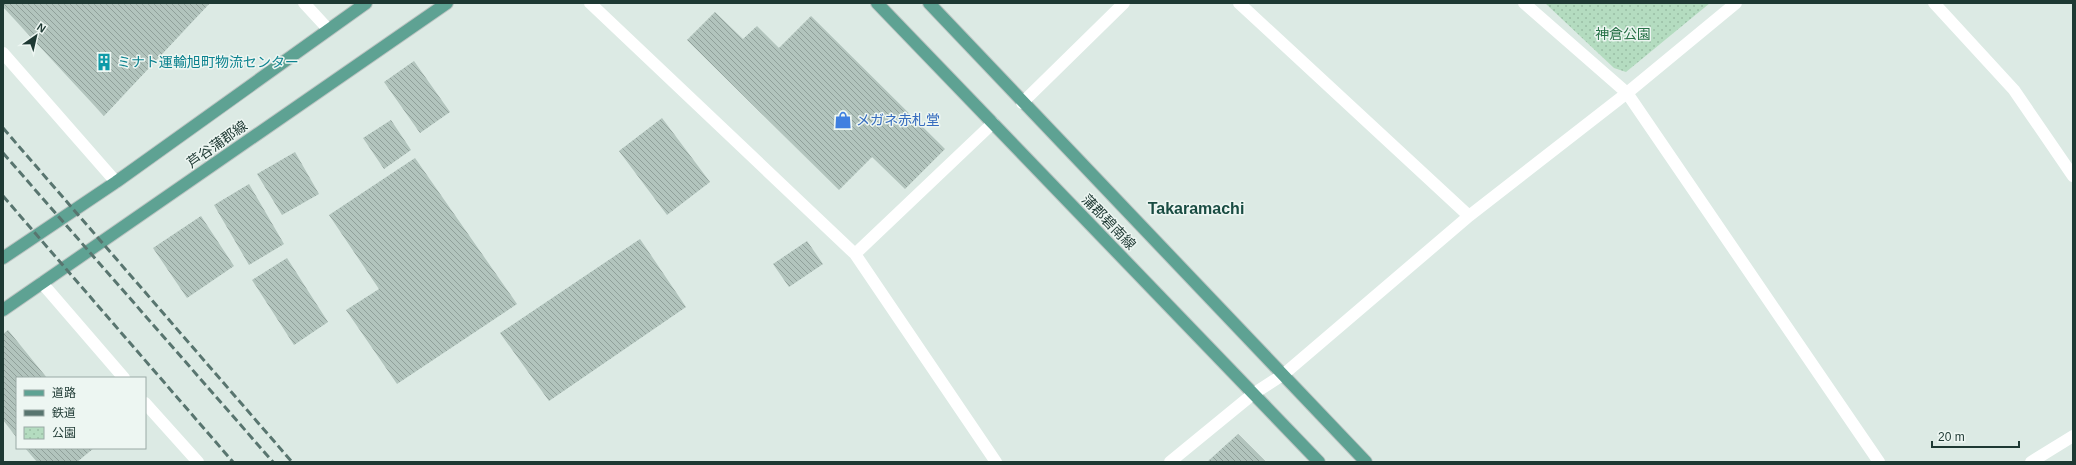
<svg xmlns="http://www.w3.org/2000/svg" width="2076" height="465" font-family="Arial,'Noto Sans JP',sans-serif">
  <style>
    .park { fill: url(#park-dots) }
    .building { fill: url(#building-back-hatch) }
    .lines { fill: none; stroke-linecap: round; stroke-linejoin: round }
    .major-casing { stroke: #bcc4c2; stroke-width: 14 }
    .minor { stroke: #fff; stroke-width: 12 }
    .major { stroke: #5ea293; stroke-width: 12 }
    .rail { stroke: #58756f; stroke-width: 3; stroke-dasharray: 8 4; stroke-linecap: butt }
    .labels { text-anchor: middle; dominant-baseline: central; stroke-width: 3; stroke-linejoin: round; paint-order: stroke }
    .park-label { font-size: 14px; fill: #277147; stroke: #edf6f2 }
    .culture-label { font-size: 14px; fill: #0d838f; stroke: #edf6f2; text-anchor: start }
    .shop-label { font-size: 14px; fill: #366cbe; stroke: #edf6f2; text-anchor: start }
    .street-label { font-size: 14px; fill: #1e3933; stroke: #edf6f2 }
    .quarter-label { font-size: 16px; font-weight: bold; fill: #194c42; stroke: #edf6f2 }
  </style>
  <defs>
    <pattern id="park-dots" width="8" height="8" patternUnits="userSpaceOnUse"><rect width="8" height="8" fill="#b4dcc0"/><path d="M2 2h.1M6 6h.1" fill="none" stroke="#9abea5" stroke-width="1.8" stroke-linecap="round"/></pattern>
    <pattern id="building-back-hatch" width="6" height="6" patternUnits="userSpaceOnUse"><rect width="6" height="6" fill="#b2c4bd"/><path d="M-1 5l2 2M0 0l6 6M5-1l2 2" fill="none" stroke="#90a09a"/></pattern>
  </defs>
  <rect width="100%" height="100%" fill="#dceae4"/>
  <path class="park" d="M 1545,3 L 1710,3 L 1626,72 L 1614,68 Z"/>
  <path class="building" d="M 3,3 L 210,3 L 104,116 L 3,7 Z
    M 715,12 L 743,39 L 757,26 L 779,48 L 811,16 L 945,149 L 905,189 L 872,157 L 839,190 L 687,40 Z
    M 414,61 L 450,112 L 420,133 L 384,82 Z
    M 662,118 L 710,182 L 667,215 L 619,151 Z
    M 391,120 L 411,150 L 384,169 L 363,138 Z
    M 295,152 L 319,194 L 282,215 L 257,174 Z
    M 415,158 L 517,304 L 397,384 L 346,310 L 379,289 L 329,215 Z
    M 249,184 L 284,244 L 249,265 L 214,205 Z
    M 201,216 L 234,266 L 187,298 L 153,248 Z
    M 640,239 L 686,307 L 549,401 L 500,333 Z
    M 807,241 L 823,264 L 789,287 L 773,264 Z
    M 287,258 L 328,322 L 294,345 L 252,280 Z
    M 8,330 L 47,378 L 17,378 L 17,438 L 3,420 L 3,334 Z
    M 1238,434 L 1266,462 L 1207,462 Z
    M 25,448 L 94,448 L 77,462 L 37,462 Z"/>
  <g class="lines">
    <g class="major-casing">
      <path id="major" d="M 877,3 L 1319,462
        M 929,3 L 1366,462
        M 3,258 L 116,182 L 366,3
        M 3,310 L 447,3"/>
    </g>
    <path class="minor" d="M 304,3 L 328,29
      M 590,3 L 855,254 L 996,462
      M 1239,3 L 1469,216
      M 1524,3 L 1627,93 L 1879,462
      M 1934,3 L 2014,90 L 2073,176
      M 3,53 L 116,182
      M 1022,103 L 1124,3
      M 855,254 L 993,123
      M 42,283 L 124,378
      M 145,403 L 198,462
      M 1170,462 L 1253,394 L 1284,374 L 1469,216 L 1627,93 L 1736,3
      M 2031,462 L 2073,436"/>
    <use href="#major" class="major"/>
    <path class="rail" d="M 3,128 L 292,462
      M 3,153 L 273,462
      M 3,196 L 233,462"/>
  </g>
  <defs>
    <g id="building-bare" transform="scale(1.38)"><path d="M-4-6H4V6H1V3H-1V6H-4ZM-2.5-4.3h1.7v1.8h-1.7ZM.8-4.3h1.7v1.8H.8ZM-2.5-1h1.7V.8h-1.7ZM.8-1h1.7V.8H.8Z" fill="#0f9aa8" stroke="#edf6f2" stroke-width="2.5" paint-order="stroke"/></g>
    <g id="shop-bare" transform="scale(1.38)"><path d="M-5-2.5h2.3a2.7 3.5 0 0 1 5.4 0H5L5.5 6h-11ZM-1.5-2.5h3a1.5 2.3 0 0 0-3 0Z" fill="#3f7fe0" stroke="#edf6f2" stroke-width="2.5" paint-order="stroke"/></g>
  </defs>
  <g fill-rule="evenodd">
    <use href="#building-bare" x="104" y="62"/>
    <use href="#shop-bare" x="843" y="120"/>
  </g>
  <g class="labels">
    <g class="park-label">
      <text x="1623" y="34">神倉公園</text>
    </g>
    <g class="culture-label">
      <text x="117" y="62">ミナト運輸旭町物流センター</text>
    </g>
    <g class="shop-label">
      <text x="856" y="120">メガネ赤札堂</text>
    </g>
    <g class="street-label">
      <text transform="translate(217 144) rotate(-35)">芦谷蒲郡線</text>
      <text transform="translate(1109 222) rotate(46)">蒲郡碧南線</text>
    </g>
    <g class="quarter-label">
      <text x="1196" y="208">Takaramachi</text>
    </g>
  </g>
  <rect width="2076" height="465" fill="none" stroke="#1e3933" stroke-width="8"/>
  <rect x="16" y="377" width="130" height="72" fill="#edf6f2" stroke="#9aaaa6"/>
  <rect x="24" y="390" width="20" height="6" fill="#5ea293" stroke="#9aaaa6"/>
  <text x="52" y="397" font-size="12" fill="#1e3933">道路</text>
  <rect x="24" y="410" width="20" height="6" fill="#58756f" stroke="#9aaaa6"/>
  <text x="52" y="417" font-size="12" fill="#1e3933">鉄道</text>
  <rect x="24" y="427" width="20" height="12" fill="url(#park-dots)" stroke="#9aaaa6"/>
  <text x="52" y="437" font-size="12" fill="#1e3933">公園</text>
  <g transform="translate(36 36) rotate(34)" stroke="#edf6f2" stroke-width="3" paint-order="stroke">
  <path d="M0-3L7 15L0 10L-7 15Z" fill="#1e3933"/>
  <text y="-6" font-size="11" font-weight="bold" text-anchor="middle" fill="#1e3933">N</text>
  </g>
  <path d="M1932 441v6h87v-6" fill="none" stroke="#1e3933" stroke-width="2"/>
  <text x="1938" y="441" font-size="12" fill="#1e3933" stroke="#edf6f2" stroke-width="3" paint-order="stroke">20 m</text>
</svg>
